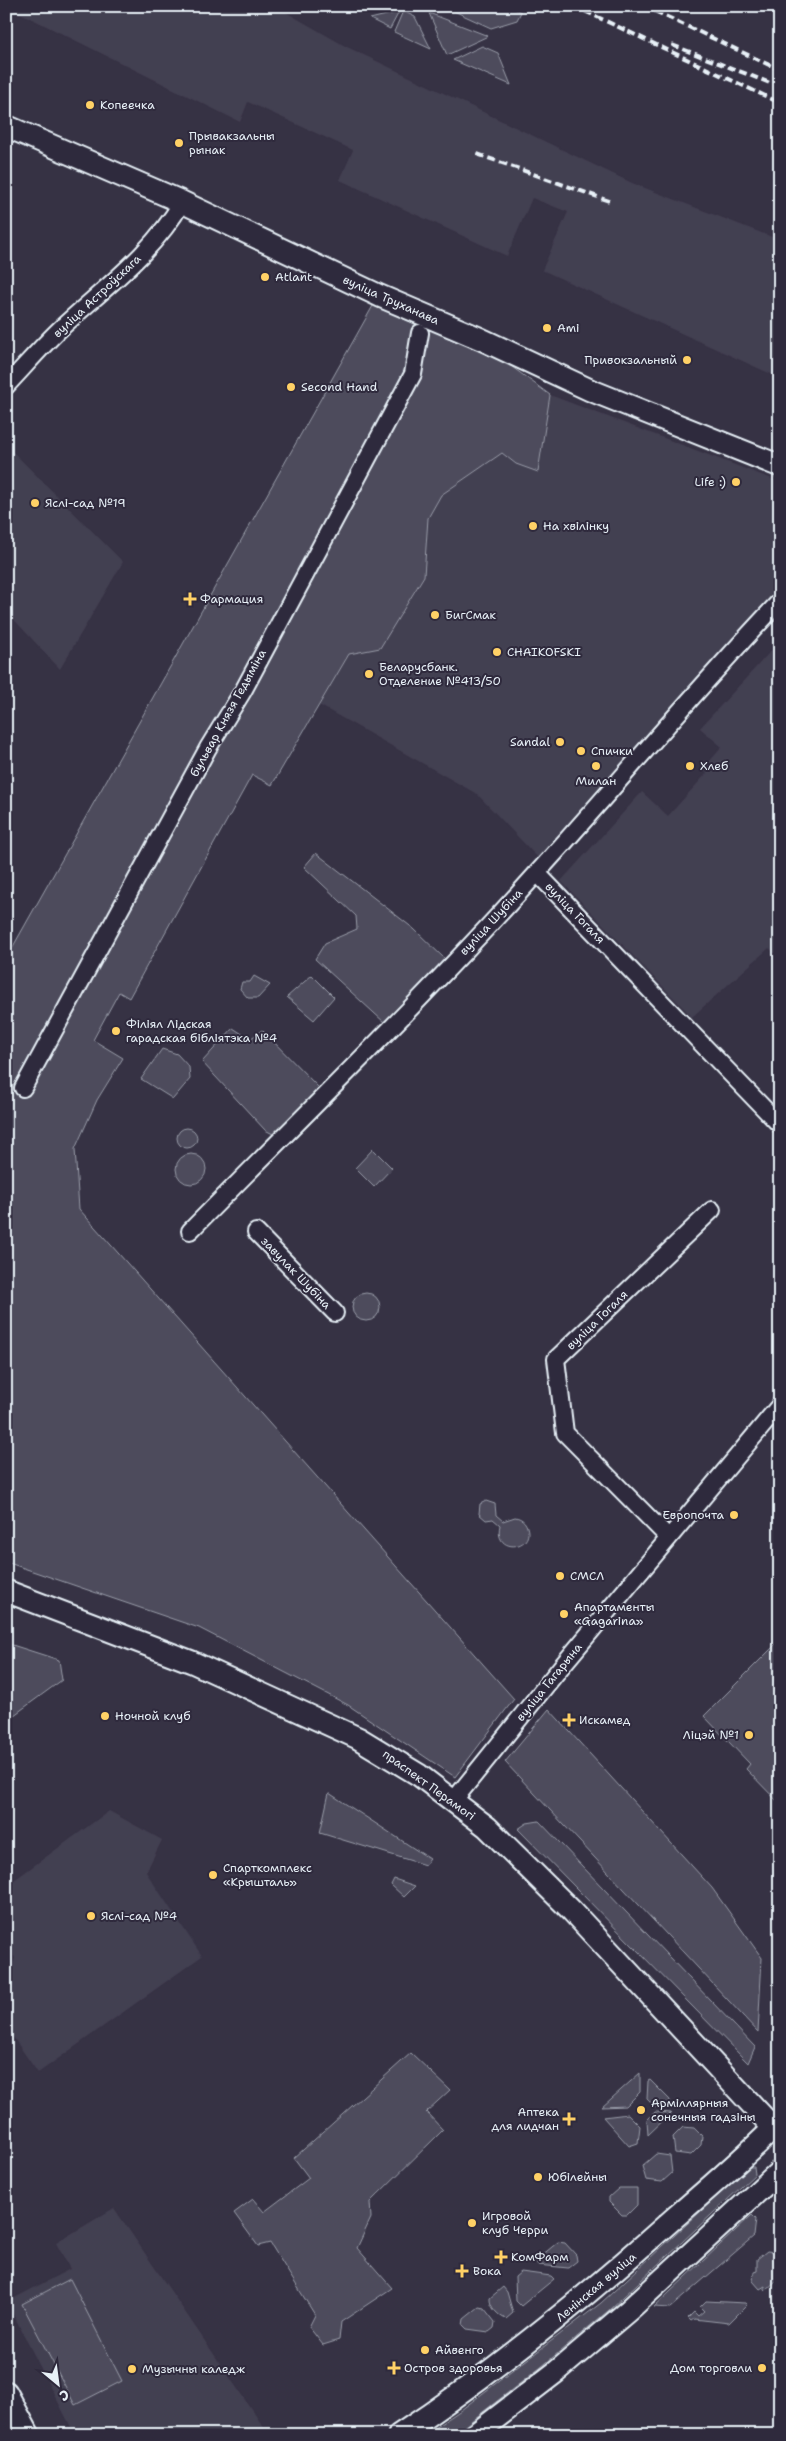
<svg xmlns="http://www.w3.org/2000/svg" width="786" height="2441" font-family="'Shantell Sans',sans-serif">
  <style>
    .built { fill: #433f51 }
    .green { fill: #4d4b5c; stroke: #9a9eaa }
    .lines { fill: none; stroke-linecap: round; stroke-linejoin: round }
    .minor-casing { stroke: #e8f1f8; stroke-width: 20 }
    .major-casing { stroke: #e8f1f8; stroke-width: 25 }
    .minor { stroke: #2f2a3d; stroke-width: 16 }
    .major { stroke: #2f2a3d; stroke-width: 21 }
    .rail { stroke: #e8f1f8; stroke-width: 4; stroke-dasharray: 8 4; stroke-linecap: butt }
    .poi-dot { fill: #ffd166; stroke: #2f2a3d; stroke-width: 2 }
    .labels { text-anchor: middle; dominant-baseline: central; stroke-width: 4; stroke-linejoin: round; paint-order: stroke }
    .poi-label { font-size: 12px; fill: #e8f1f8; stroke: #2f2a3d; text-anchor: start }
    .street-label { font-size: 12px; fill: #e8f1f8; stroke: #2f2a3d }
  </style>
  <rect width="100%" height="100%" fill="#363244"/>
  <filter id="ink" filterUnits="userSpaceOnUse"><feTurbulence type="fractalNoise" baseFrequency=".02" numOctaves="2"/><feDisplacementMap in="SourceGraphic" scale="10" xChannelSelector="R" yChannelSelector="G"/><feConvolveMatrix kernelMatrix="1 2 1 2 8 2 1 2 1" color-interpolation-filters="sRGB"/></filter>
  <g filter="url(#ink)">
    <path class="built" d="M 6,6 L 275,6 L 345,46 L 632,183 L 780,240 L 780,378 L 542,270 L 568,212 L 532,198 L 507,256 L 340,180 L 353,150 L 248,102 L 240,122 Z
      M 550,395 L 780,482 L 780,593 L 541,861 L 477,794 L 319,705 L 349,654 L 380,648 L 424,577 L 428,518 L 441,495 L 502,453 L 516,464 L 538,472 Z
      M 6,445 L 123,562 L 60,669 L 6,611 Z
      M 780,641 L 780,958 L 769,948 L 692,1017 L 561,881 L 642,792 L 668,816 L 707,773 L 703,769 L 722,747 L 700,728 Z
      M 109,1811 L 162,1840 L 146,1872 L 202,1956 L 38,2073 L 6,2027 L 6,1976 L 10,1973 L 15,1958 L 6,1946 L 6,1886 Z
      M 114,2208 L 269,2435 L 75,2435 L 7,2302 L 70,2269 L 56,2243 Z"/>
    <path class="green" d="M 443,6 L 509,6 L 521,12 L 517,20 L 491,28 Z
      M 403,11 L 415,17 L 431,49 L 394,32 Z
      M 399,12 L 390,29 L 370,19 Z
      M 429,13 L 488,36 L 447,55 Z
      M 482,46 L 498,53 L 511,85 L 453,60 Z
      M 374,304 L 508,364 L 550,395 L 538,472 L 516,464 L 502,453 L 441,495 L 428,518 L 424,576 L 380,648 L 349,654 L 272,785 L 252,775 L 129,998 L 119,992 L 93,1040 L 123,1058 L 97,1100 L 75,1149 L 79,1209 L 514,1699 L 455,1777 L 348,1705 L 199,1628 L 6,1562 L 6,959 Z
      M 316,853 L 414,929 L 446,960 L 385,1023 L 315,959 L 325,943 L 357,929 L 356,916 L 304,867 Z
      M 312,975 L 334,997 L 314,1020 L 287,997 Z
      M 254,976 L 270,985 L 258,998 L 248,998 L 240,989 L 242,982 L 250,982 Z
      M 233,1028 L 250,1039 L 262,1030 L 320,1089 L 279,1132 L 273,1134 L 265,1130 L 202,1062 Z
      M 162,1049 L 177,1054 L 189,1067 L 190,1079 L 173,1099 L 141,1079 Z
      M177 1138a10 10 0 1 1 20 0a10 10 0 1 1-20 0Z
      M 373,1149 L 392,1168 L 374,1187 L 355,1168 Z
      M176 1169a15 15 0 1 1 30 0a15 15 0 1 1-30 0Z
      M352 1307a14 14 0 1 1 28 0a14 14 0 1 1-28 0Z
      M 486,1501 L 495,1504 L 496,1515 L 503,1521 L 515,1517 C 521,1518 525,1521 527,1527 C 535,1550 493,1555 500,1525 L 493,1519 L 486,1520 L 479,1514 L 480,1504 Z
      M 780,1640 L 780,1804 L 746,1769 L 750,1764 L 704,1716 Z
      M 6,1643 L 59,1660 L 62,1680 L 6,1721 Z
      M 549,1709 L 712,1888 L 762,1958 L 758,2032 L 505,1762 Z
      M 329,1793 L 430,1859 L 425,1865 L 320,1833 Z
      M 539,1821 L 755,2047 L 748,2063 L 518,1829 L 527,1823 Z
      M 394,1879 L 415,1886 L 404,1897 L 391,1885 Z
      M 411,2053 L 450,2090 L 426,2112 L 443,2130 L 370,2202 L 371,2218 L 357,2248 L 392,2288 L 341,2322 L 339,2340 L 323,2345 L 309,2327 L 315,2315 L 270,2243 L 258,2246 L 234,2213 L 253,2199 L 264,2212 L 309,2178 L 294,2158 Z
      M 640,2073 L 640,2092 L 626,2106 L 602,2107 Z
      M 650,2080 L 670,2100 L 668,2105 L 655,2107 L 647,2099 L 648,2081 Z
      M 655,2112 L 671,2113 L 648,2135 L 647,2120 Z
      M 628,2114 L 640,2126 L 638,2143 L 629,2146 L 603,2117 Z
      M 683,2127 L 694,2128 L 702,2136 L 701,2145 L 691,2155 L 675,2153 L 673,2137 Z
      M 656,2154 L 670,2156 L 672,2173 L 662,2182 L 646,2180 L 642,2166 Z
      M 749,2167 L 754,2167 L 755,2174 L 608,2311 L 540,2368 L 453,2435 L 424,2435 L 461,2410 L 601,2303 Z
      M 619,2188 L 637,2188 L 637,2205 L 627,2215 L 622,2215 L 609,2202 L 609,2197 Z
      M 752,2215 L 756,2219 L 754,2236 L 670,2308 L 654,2307 Z
      M 558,2242 L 565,2243 L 576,2255 L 577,2261 L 568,2268 L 538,2265 L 535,2261 Z
      M 767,2251 L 776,2252 L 780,2259 L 778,2279 L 765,2291 L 765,2286 L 760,2289 L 753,2281 L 754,2272 L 757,2271 L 757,2259 Z
      M 521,2272 L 551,2276 L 554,2279 L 521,2306 L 516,2301 L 515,2277 Z
      M 70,2279 L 122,2381 L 75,2405 L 22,2304 Z
      M 503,2287 L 507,2292 L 513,2313 L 506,2319 C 498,2316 489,2306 490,2298 Z
      M 706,2301 L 745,2303 L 747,2305 L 729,2323 L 694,2319 L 691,2321 L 688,2318 L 694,2312 L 698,2316 L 704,2311 L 700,2307 Z
      M 479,2307 L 484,2308 L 495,2322 L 494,2328 L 489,2332 L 467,2329 L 463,2325 L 464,2319 Z"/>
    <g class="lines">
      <g class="minor-casing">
        <path id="minor" d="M 6,386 C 25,366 42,346 61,328 C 104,288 153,253 182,202
          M 537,873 L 780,1125
          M 23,1088 L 208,748 L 243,691 L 413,374 L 420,333
          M 190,1231 C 306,1113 426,997 537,873 C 619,783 696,689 780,601
          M 256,1232 L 335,1313
          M 669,1538 L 565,1433 L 556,1359 L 712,1210
          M 454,1800 L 561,1667 L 780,1405"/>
      </g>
      <g class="major-casing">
        <path id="major" d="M 6,126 L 182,202 L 380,296 L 481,339 L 590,390 L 780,466
          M 6,1591 L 192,1662 L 358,1738 L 419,1775 L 487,1827 L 572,1911 L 780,2135
          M 6,2392 L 29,2435
          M 399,2435 C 496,2371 586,2297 673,2219 C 709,2188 746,2156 780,2122
          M 474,2435 L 556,2372 L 629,2310 L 780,2171"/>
      </g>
      <use href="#minor" class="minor"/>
      <use href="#major" class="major"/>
      <path class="rail" d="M 574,6 L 780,103
        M 644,6 L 780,70
        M 672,45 L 770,83
        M 477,154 L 609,201"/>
    </g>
  </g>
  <g class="poi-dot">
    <circle cx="90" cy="105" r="5"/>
    <circle cx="179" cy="143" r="5"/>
    <circle cx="265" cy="277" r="5"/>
    <circle cx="547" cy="328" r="5"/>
    <circle cx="687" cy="360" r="5"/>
    <circle cx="291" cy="387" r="5"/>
    <circle cx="736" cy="482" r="5"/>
    <circle cx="35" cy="503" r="5"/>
    <circle cx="533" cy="526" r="5"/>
    <path d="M187.5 591.5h5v5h5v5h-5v5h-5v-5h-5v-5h5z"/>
    <circle cx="435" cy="615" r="5"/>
    <circle cx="497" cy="652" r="5"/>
    <circle cx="369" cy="674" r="5"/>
    <circle cx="560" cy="742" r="5"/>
    <circle cx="581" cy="751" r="5"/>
    <circle cx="596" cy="766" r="5"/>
    <circle cx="690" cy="766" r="5"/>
    <circle cx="116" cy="1031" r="5"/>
    <circle cx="734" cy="1515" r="5"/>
    <circle cx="560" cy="1576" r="5"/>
    <circle cx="564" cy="1614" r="5"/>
    <circle cx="105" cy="1716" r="5"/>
    <path d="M566.5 1712.5h5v5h5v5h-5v5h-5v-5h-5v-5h5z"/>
    <circle cx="749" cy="1735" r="5"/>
    <circle cx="213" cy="1875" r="5"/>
    <circle cx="91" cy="1916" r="5"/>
    <circle cx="641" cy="2110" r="5"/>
    <path d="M566.5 2111.5h5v5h5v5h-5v5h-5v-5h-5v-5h5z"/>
    <circle cx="538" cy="2177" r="5"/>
    <circle cx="472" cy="2223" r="5"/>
    <path d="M498.5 2249.5h5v5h5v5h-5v5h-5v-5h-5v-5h5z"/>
    <path d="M459.5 2263.5h5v5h5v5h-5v5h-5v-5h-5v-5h5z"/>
    <circle cx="425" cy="2350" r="5"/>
    <path d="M391.5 2360.5h5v5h5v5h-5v5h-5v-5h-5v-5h5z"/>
    <circle cx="762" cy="2368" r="5"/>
    <circle cx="132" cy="2369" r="5"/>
  </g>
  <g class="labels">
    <g class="poi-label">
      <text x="100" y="105">Копеечка</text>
      <text x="189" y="136">Прывакзальны<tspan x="189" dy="14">рынак</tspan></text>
      <text x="275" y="277">Atlant</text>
      <text x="557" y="328">Ami</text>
      <text x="677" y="360" text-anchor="end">Привокзальный</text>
      <text x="301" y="387">Second Hand</text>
      <text x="726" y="482" text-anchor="end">Life :)</text>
      <text x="45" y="503">Яслі-сад №19</text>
      <text x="543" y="526">На хвілінку</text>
      <text x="200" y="599">Фармация</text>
      <text x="445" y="615">БигСмак</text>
      <text x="507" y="652">CHAIKOFSKI</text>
      <text x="379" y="667">Беларусбанк.<tspan x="379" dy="14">Отделение №413/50</tspan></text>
      <text x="550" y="742" text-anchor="end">Sandal</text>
      <text x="591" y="751">Спички</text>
      <text x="700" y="766">Хлеб</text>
      <text x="596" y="781" text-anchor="middle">Милан</text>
      <text x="126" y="1024">Філіял Лідская<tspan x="126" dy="14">гарадская бібліятэка №4</tspan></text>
      <text x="724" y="1515" text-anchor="end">Европочта</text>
      <text x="570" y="1576">СМСЛ</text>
      <text x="574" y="1607">Апартаменты<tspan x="574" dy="14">«Gagarina»</tspan></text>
      <text x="115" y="1716">Ночной клуб</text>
      <text x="579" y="1720">Искамед</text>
      <text x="739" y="1735" text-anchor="end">Ліцэй №1</text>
      <text x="223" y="1868">Спарткомплекс<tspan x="223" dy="14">«Крышталь»</tspan></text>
      <text x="101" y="1916">Яслі-сад №4</text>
      <text x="651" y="2103">Арміллярныя<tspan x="651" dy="14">сонечныя гадзіны</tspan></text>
      <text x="559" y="2112" text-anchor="end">Аптека<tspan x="559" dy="14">для лидчан</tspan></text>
      <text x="548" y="2177">Юбілейны</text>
      <text x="482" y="2216">Игровой<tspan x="482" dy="14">клуб Черри</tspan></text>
      <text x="511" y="2257">КомФарм</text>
      <text x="473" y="2271">Вока</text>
      <text x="435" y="2350">Айвенго</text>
      <text x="404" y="2368">Остров здоровья</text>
      <text x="752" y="2368" text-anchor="end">Дом торговли</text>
      <text x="142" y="2369">Музычны каледж</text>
    </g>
    <g class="street-label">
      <text transform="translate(97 296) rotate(-43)">вуліца Астроўскага</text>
      <text transform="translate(391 300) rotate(24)">вуліца Труханава</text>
      <text transform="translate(228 713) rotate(-61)">бульвар Князя Гедыміна</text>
      <text transform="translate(575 913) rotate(46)">вуліца Гогаля</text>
      <text transform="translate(491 922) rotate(-47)">вуліца Шубіна</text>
      <text transform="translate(296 1273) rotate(46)">завулак Шубіна</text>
      <text transform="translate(597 1320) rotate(-44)">вуліца Гогаля</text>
      <text transform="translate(549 1682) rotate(-51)">вуліца Гагарына</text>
      <text transform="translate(429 1785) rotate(36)">праспект Перамогі</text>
      <text transform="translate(596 2287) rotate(-40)">Ленінская вуліца</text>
    </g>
  </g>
  <rect width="786" height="2441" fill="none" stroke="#2f2a3d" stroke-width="25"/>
  <rect x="12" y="12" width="761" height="2416" fill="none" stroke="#e8f1f8" stroke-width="2" filter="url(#ink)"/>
  <g transform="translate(58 2384) rotate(151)" stroke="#2f2a3d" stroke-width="4" paint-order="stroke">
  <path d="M0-4L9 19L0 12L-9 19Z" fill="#e8f1f8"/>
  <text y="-8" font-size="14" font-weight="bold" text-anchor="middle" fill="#e8f1f8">С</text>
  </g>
</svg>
